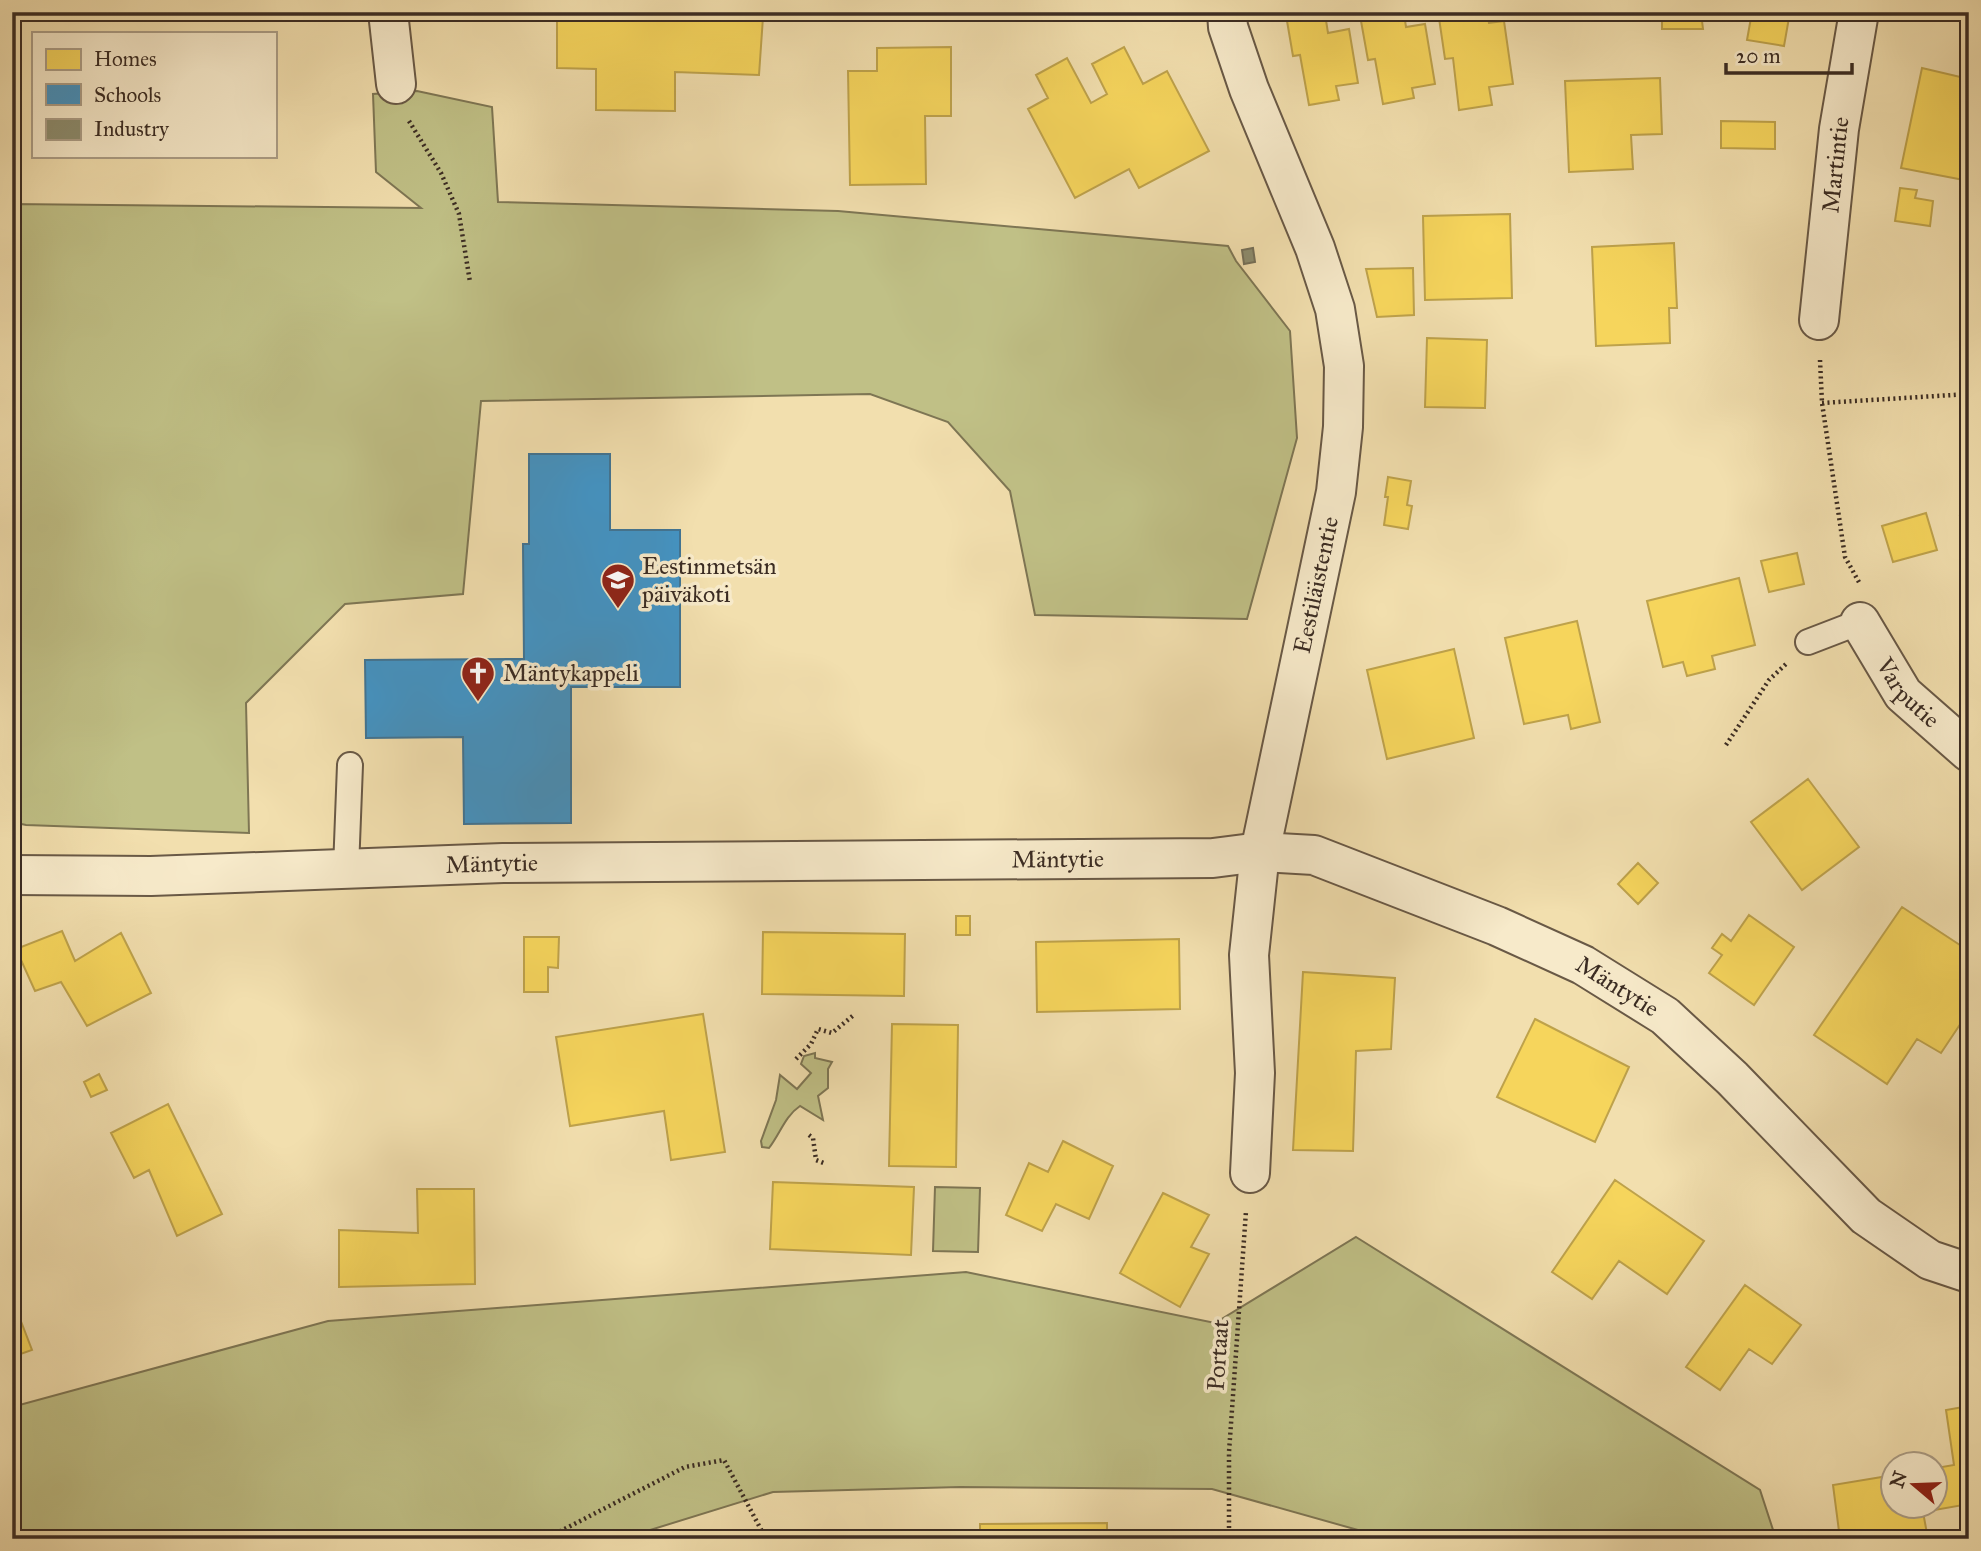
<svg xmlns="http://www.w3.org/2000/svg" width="1981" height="1551" font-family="'IM FELL Great Primer',serif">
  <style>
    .green { fill: #c0c086; stroke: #7e7654; stroke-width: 2 }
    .homes { fill: #f6d55c; stroke: #bea24b; stroke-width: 2 }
    .schools { fill: #4393c3; stroke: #417493; stroke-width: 2 }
    .industry { fill: #8c8c6e; stroke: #746f58; stroke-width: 2 }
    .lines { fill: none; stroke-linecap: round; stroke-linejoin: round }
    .lane-casing { stroke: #695946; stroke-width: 28 }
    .street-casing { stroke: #695946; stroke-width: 42 }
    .path { stroke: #3b2c23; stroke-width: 4.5; stroke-dasharray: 2 3.5; stroke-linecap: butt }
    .lane { stroke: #f7eaca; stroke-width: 24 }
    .street { stroke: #f7eaca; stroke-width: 38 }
    .labels { text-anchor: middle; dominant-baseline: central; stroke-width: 7; stroke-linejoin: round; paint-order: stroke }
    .street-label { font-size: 24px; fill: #3b2c23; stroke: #f7eaca }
    .poi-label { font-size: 24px; fill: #3b2c23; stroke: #f7eaca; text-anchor: start }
  </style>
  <rect width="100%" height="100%" fill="#f2dfae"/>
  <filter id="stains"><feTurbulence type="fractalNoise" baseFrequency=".00286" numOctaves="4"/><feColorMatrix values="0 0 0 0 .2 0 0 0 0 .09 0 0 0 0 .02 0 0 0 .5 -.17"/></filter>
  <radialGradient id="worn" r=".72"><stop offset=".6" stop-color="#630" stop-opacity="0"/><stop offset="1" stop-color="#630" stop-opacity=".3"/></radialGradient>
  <path class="green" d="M 417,91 L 492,107 L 498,202 L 838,211 L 1228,246 L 1236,261 L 1290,331 L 1297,438 L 1247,619 L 1035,615 L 1010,491 L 948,422 L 870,394 L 481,401 L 463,594 L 345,604 L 246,703 L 249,833 L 26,825 L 12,822 L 12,204 L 421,208 L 376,172 L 373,94 Z
    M 815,1053 L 815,1058 L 832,1062 L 828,1069 L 828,1088 L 818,1096 L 823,1120 L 800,1106 C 785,1116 780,1134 769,1148 L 762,1147 L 761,1141 L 776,1100 L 780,1075 L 797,1089 L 811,1073 L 801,1064 L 804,1056 Z
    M 935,1187 L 980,1188 L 978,1252 L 933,1251 Z
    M 1356,1237 L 1760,1490 L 1776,1539 L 1390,1539 L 1212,1489 L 960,1487 L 773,1492 L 621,1539 L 12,1539 L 12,1407 L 328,1321 L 966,1272 L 1215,1323 Z"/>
  <path class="homes" d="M 1128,12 L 1167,12 L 1167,21 L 1128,20 Z
    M 1487,12 L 1489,23 L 1504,21 L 1513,84 L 1489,87 L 1492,105 L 1459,110 L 1453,58 L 1445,59 L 1439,18 Z
    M 1615,12 L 1724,12 L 1724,21 L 1702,21 L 1703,29 L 1662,29 L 1662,20 L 1615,21 Z
    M 1752,12 L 1790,12 L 1784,46 L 1747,40 Z
    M 1325,14 L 1328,33 L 1349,29 L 1358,83 L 1336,86 L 1339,100 L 1309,105 L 1300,55 L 1293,56 L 1287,21 Z
    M 1404,14 L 1406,27 L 1425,24 L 1435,84 L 1412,88 L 1414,98 L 1383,104 L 1375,59 L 1368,60 L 1361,21 Z
    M 763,17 L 759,75 L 675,72 L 675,111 L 596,110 L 596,69 L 557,68 L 557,19 Z
    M 951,47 L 951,116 L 925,116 L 926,184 L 850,185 L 848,71 L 877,71 L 877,48 Z
    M 1124,47 L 1143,84 L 1167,71 L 1209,151 L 1139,188 L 1129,169 L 1075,198 L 1028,109 L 1048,98 L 1036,75 L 1067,58 L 1091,103 L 1107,94 L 1092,64 Z
    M 1922,68 L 1969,79 L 1969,181 L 1901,168 Z
    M 1660,78 L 1662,134 L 1631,135 L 1633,169 L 1569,172 L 1565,81 Z
    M 1721,121 L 1775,122 L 1775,149 L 1721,148 Z
    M 1900,188 L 1917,190 L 1915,198 L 1933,201 L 1930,226 L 1895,221 Z
    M 1510,214 L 1512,298 L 1425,300 L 1423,216 Z
    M 1674,243 L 1677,308 L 1669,308 L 1670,343 L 1596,346 L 1592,247 Z
    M 1413,268 L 1414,315 L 1377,317 L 1366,269 Z
    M 1427,338 L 1487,340 L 1485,408 L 1425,407 Z
    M 1388,477 L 1411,481 L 1407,505 L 1412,506 L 1408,529 L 1384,525 L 1388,497 L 1385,497 Z
    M 1926,513 L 1937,550 L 1893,562 L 1882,526 Z
    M 1969,514 L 1969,547 L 1960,516 Z
    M 1797,553 L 1804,584 L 1769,592 L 1761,561 Z
    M 1739,578 L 1755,645 L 1712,656 L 1715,669 L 1687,676 L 1683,662 L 1663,667 L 1647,601 Z
    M 1577,621 L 1600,722 L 1571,729 L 1568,715 L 1524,724 L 1505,638 Z
    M 1454,649 L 1474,738 L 1387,759 L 1367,670 Z
    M 1808,779 L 1859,847 L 1802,890 L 1751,822 Z
    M 1638,863 L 1658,883 L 1638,904 L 1618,884 Z
    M 1902,907 L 1969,951 L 1969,1011 L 1941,1053 L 1917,1039 L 1887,1084 L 1814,1035 Z
    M 1749,915 L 1794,947 L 1754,1005 L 1709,973 L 1722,955 L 1712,948 L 1722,934 L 1731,941 Z
    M 956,916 L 970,916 L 970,935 L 956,935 Z
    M 62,931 L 75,961 L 121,933 L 151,993 L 87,1026 L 61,982 L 35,991 L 16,949 Z
    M 763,932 L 905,934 L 904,996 L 762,994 Z
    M 524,937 L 559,937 L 558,968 L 548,967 L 548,992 L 524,992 Z
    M 1179,939 L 1180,1009 L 1037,1012 L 1036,942 Z
    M 1303,972 L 1395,978 L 1391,1049 L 1356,1051 L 1353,1151 L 1293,1150 Z
    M 703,1014 L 725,1152 L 671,1160 L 664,1111 L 570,1126 L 556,1037 Z
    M 1535,1019 L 1629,1067 L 1595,1142 L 1497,1097 Z
    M 892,1024 L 958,1025 L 956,1167 L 889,1166 Z
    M 99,1074 L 107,1090 L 91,1097 L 84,1082 Z
    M 168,1104 L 222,1214 L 177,1236 L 149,1170 L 134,1178 L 111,1133 Z
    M 1063,1141 L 1113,1166 L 1089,1219 L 1056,1204 L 1042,1231 L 1006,1215 L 1029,1163 L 1048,1172 Z
    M 1615,1180 L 1704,1241 L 1667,1294 L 1619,1261 L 1592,1299 L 1552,1272 Z
    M 773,1182 L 914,1187 L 911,1255 L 770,1249 Z
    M 417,1189 L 474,1189 L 475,1284 L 339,1287 L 339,1230 L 418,1233 Z
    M 1163,1193 L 1209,1215 L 1191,1247 L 1209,1254 L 1180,1307 L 1120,1273 Z
    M 1745,1285 L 1801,1325 L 1772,1364 L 1749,1349 L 1720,1390 L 1686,1367 Z
    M 12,1298 L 32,1350 L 12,1357 Z
    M 1969,1406 L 1969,1504 L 1923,1512 L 1928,1539 L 1840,1539 L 1833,1485 L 1894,1475 L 1894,1506 L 1936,1506 L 1936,1468 L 1954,1465 L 1946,1410 Z
    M 1107,1523 L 1107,1539 L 980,1539 L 980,1524 Z"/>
  <path class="schools" d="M 529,454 L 610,454 L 610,530 L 680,530 L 680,687 L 571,687 L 571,823 L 464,824 L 463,737 L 366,738 L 365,660 L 524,659 L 523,544 L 529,544 Z"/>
  <path class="industry" d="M 1253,248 L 1255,262 L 1244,264 L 1242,250 Z"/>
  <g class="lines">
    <g class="lane-casing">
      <path id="lane" d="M 1808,642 L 1860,622
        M 346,869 L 350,765"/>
    </g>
    <g class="street-casing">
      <g id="street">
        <path d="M 388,12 L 396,84"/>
        <path d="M 1227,12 L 1228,27 L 1249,89 L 1315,248 L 1335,309 L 1344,366 L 1343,427 L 1336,492 L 1260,852 L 1249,955 L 1255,1073 L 1250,1173"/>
        <path id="s1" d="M 1819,320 L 1839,129 L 1859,12"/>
        <path id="s2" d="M 1860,622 L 1903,694 L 1969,752"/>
        <path id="s3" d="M 12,875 L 151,876 L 503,863 L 1213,858 L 1260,852 L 1314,855 L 1497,926 L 1583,965 L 1665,1016 L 1732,1078 L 1866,1216 L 1930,1260 L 1969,1273"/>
      </g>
    </g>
    <path class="path" d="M 409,121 L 441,173 L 459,214 L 470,282
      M 1820,360 L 1822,403 L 1845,557 L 1860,584
      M 1822,403 L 1969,394
      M 1726,745 L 1769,680 L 1786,664
      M 796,1059 L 811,1044 L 818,1029 L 832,1033 L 855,1014
      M 809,1135 L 813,1138 L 816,1160 L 826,1164
      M 545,1539 L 685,1467 L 724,1460 L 765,1537
      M 1229,1539 L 1229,1452 L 1246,1211"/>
    <use href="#lane" class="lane"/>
    <use href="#street" class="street"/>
  </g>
  <defs>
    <g id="school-pin" transform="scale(1.75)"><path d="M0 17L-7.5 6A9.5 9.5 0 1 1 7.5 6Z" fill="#8f2418" stroke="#f7eaca"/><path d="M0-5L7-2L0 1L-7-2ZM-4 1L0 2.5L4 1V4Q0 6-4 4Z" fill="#fff"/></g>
    <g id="church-pin" transform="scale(1.75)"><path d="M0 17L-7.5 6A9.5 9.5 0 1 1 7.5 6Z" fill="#8f2418" stroke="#f7eaca"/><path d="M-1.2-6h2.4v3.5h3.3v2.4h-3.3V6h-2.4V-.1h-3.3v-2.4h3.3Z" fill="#fff"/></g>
  </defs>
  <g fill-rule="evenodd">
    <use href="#school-pin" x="618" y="580"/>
    <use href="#church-pin" x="478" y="673"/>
  </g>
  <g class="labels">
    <g class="street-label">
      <text stroke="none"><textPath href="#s1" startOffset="156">Martintie</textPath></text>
      <text transform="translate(1316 585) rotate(-78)">Eestiläistentie</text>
      <text stroke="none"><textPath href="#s2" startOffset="86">Varputie</textPath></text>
      <text stroke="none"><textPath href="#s3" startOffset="1046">Mäntytie</textPath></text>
      <text stroke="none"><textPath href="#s3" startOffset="480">Mäntytie</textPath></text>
      <text stroke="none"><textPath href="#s3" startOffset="1634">Mäntytie</textPath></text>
      <text transform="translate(1218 1355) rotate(-86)">Portaat</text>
    </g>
    <g class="poi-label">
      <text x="642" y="566">Eestinmetsän<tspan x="642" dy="28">päiväkoti</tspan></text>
      <text x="503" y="673">Mäntykappeli</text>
    </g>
  </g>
  <rect width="1981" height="1551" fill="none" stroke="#f2dfae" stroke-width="42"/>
  <rect x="14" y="14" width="1953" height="1523" fill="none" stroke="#3b2c23" stroke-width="3.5"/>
  <rect x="21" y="21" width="1939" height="1509" fill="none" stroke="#3b2c23" stroke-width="2"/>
  <rect x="32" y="32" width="245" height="126" fill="#f7eaca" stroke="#ac9e87" stroke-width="2"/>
  <rect x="46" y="49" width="35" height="21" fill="#f6d55c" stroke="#ac9e87" stroke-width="2"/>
  <text x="94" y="66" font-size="21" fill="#3b2c23">Homes</text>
  <rect x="46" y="84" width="35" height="21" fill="#4393c3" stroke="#ac9e87" stroke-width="2"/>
  <text x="94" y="102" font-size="21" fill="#3b2c23">Schools</text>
  <rect x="46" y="119" width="35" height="21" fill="#8c8c6e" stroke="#ac9e87" stroke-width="2"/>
  <text x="94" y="136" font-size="21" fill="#3b2c23">Industry</text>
  <g transform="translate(1914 1485) rotate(289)"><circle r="33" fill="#f7eaca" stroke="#ac9e87" stroke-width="2"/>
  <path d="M0-5L12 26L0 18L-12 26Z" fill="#8f2418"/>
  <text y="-10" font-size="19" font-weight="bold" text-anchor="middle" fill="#3b2c23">N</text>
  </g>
  <path d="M1726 63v10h126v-10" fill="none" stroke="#3b2c23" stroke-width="3.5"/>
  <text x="1736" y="63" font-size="21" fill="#3b2c23" stroke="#f7eaca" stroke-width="5" paint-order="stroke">20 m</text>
  <rect width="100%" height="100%" filter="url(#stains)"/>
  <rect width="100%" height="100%" fill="url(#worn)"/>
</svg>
